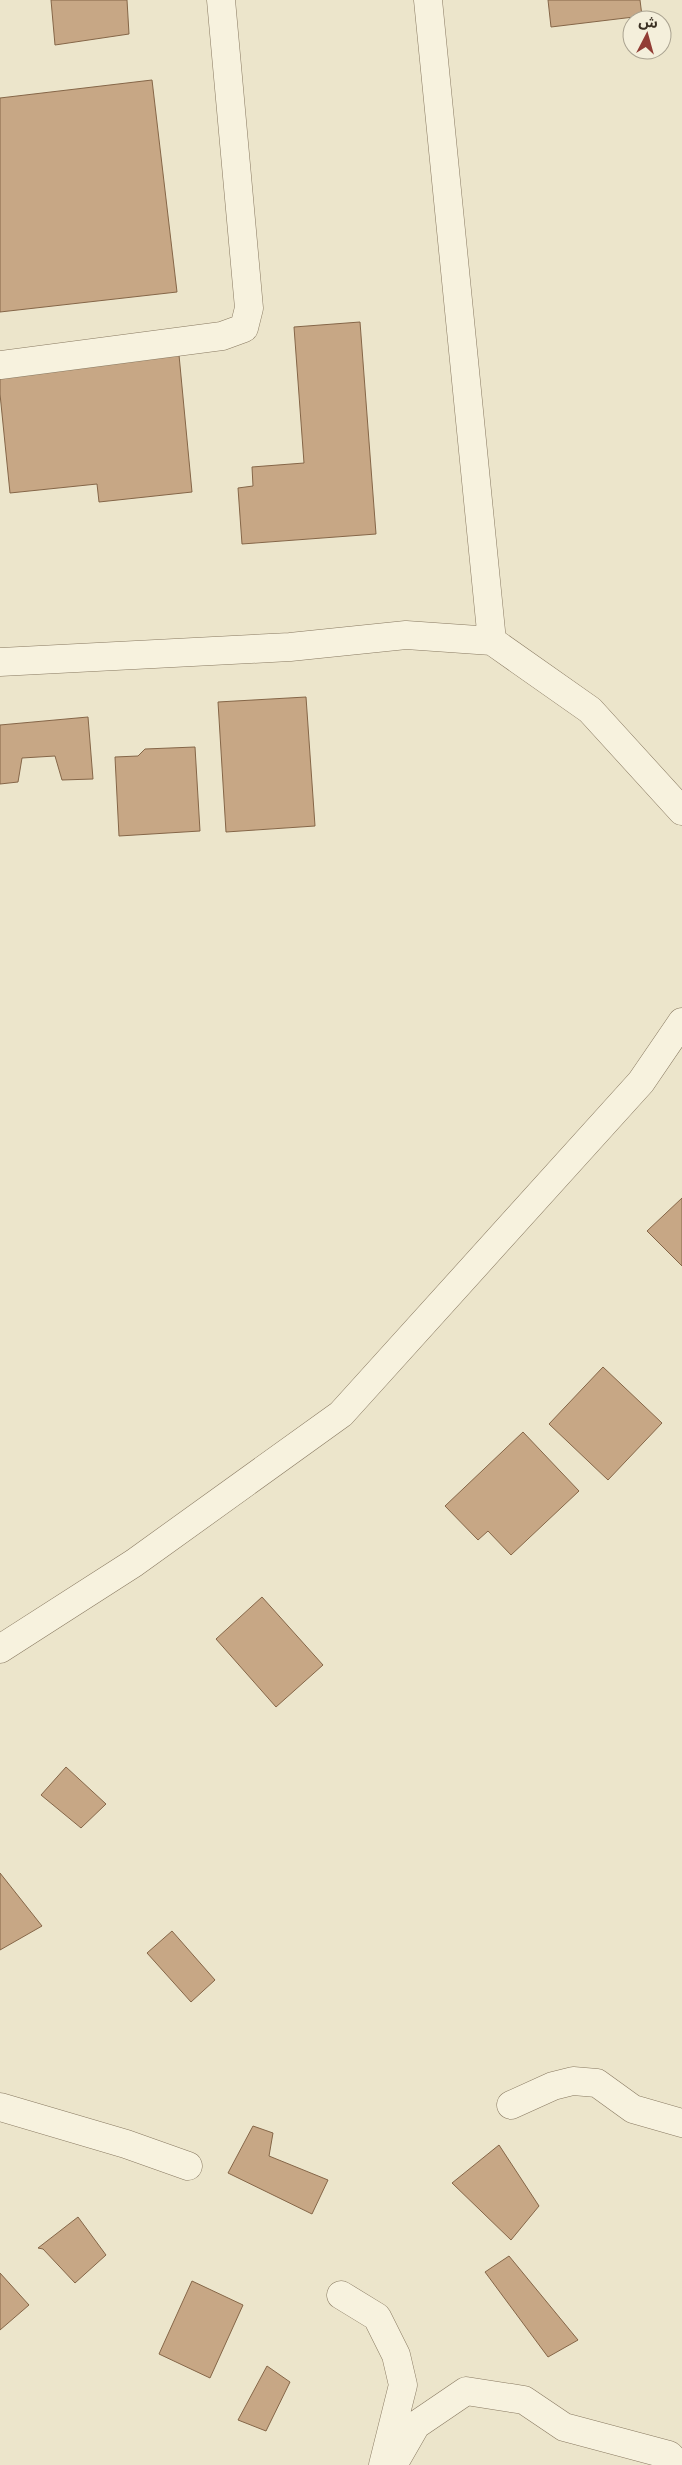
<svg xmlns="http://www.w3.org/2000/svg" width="682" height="2465" font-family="'Zilla Slab','Noto Sans Arabic',serif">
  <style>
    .building { fill: #c7a785; stroke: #856648 }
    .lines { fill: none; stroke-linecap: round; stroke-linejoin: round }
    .minor-casing { stroke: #887961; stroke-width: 29 }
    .minor { stroke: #f7f2de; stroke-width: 28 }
  </style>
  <rect width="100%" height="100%" fill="#ece5cb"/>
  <path class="building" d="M 51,0 L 127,0 L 129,34 L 55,45 Z
    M 548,0 L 640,0 L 642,16 L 551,27 Z
    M 152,80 L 177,292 L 0,312 L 0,98 Z
    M 360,322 L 376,534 L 242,544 L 238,488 L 253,486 L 252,467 L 304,463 L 294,327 Z
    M 179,355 L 192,492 L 99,502 L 97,484 L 10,493 L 0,394 L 0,372 Z
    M 306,697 L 315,826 L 226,832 L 218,702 Z
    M 88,717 L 93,779 L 62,780 L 55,756 L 22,758 L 18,782 L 0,784 L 0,725 Z
    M 195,747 L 200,831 L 119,836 L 115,757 L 138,756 L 145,749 Z
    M 682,1198 L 682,1266 L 647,1231 Z
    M 603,1367 L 662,1423 L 608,1480 L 549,1424 Z
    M 523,1432 L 579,1491 L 511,1555 L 488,1531 L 478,1540 L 445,1506 Z
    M 262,1597 L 323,1665 L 276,1707 L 216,1639 Z
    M 66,1767 L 106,1804 L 81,1828 L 41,1795 Z
    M 0,1873 L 42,1926 L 0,1950 Z
    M 172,1931 L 215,1980 L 191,2002 L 147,1953 Z
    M 253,2126 L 273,2133 L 269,2156 L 328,2180 L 312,2214 L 228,2173 Z
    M 499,2145 L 539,2206 L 511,2240 L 452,2183 Z
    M 78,2217 L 106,2255 L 75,2283 L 43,2249 L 38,2248 Z
    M 509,2256 L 578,2340 L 548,2357 L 485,2272 Z
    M 0,2273 L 29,2305 L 0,2330 Z
    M 192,2281 L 243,2305 L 210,2378 L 159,2354 Z
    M 267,2366 L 290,2382 L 266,2431 L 238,2420 Z"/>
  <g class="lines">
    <g class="minor-casing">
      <path id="minor" d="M 428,0 L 492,641
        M 0,365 L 222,336 L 244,328 L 249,308 L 221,0
        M 0,662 L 290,647 L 406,635 L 492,641 L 590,710 L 682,811
        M 0,1649 L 134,1563 L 341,1414 L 641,1082 L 682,1022
        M 511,2105 L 553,2086 L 573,2081 L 597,2083 L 633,2109 L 682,2123
        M 0,2107 L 126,2144 L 188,2166
        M 341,2295 L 377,2317 L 396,2355 L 403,2385 L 383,2465
        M 393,2465 L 416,2425 L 466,2391 L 524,2400 L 564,2427 L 669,2455 L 679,2465"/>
    </g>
    <use href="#minor" class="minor"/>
  </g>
  <g transform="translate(647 35) rotate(6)"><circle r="24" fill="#f4efdb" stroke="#aaa391"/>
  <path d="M0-4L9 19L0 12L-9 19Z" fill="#923d35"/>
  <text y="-8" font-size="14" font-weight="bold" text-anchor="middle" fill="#3a3023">ش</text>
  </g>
</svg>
